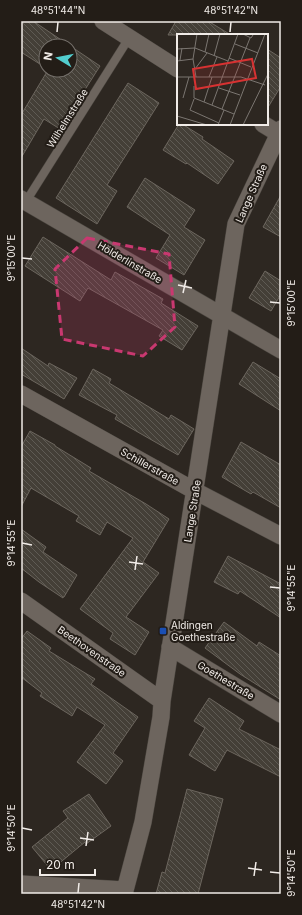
<svg xmlns="http://www.w3.org/2000/svg" width="302" height="915" font-family="Inter,sans-serif">
  <style>
    .building { fill: url(#building-back-hatch); stroke: #6c665e }
    .lines { fill: none; stroke-linecap: round; stroke-linejoin: round }
    .service-casing { stroke: #4a453f; stroke-width: 9 }
    .minor-casing { stroke: #4a453f; stroke-width: 18 }
    .service { stroke: #6d655e; stroke-width: 8 }
    .minor { stroke: #6d655e; stroke-width: 17 }
    .marked { fill: #c93870; fill-opacity: 0.2; stroke: #c93870; stroke-width: 3; stroke-dasharray: 8 5; stroke-linejoin: round }
    .ticks { fill: none; stroke: #f1ece8; stroke-width: 1.5 }
    .transit-dot { fill: #1a4fb4; stroke: #231d17; stroke-width: 1.5 }
    .labels { text-anchor: middle; dominant-baseline: central; stroke-width: 4; stroke-linejoin: round; paint-order: stroke }
    .street-label { font-size: 10px; fill: #f1ece8; stroke: #231d17 }
    .poi-label { font-size: 10px; fill: #f1ece8; stroke: #231d17; text-anchor: start }
    .inset-road { fill: none; stroke: #7b7671; stroke-width: 1 }
    .view { fill: #d73232; fill-opacity: 0.15; stroke: #d73232; stroke-width: 2 }
    .inset-edge { fill: none; stroke: #f1ece8; stroke-width: 2 }
    .neatline { fill: none; stroke: #f1ece8; stroke-width: 1.5 }
    .ticks-label { font-size: 10px; text-anchor: middle; fill: #f1ece8 }
  </style>
  <defs>
    <pattern id="building-back-hatch" width="6" height="6" patternUnits="userSpaceOnUse"><rect width="6" height="6" fill="#443f37"/><path d="M-1 5l2 2M0 0l6 6M5-1l2 2" fill="none" stroke="#5f5b54"/></pattern>
  </defs>
  <rect width="100%" height="100%" fill="#2d2721"/>
  <path class="building" d="M 21,21 L 33,21 L 100,66 L 60,129 L 44,119 L 21,158 L 21,115 L 48,70 L 70,70 L 70,46 L 46,46 L 46,68 L 21,52 Z
    M 176,21 L 208,21 L 231,35 L 168,35 Z
    M 267,49 L 281,58 L 281,86 L 267,109 Z
    M 128,83 L 159,103 L 107,185 L 117,191 L 97,224 L 56,198 Z
    M 179,124 L 182,124 L 203,137 L 202,139 L 234,161 L 218,184 L 187,163 L 186,164 L 163,150 Z
    M 145,178 L 195,210 L 184,227 L 205,240 L 184,275 L 156,258 L 170,235 L 127,207 Z
    M 281,195 L 281,237 L 263,227 Z
    M 43,237 L 111,280 L 115,272 L 163,299 L 161,303 L 198,326 L 182,350 L 159,336 L 163,330 L 88,288 L 80,301 L 25,266 Z
    M 265,271 L 281,281 L 281,294 L 271,311 L 249,298 Z
    M 21,348 L 48,366 L 49,363 L 77,378 L 64,399 L 21,374 Z
    M 253,362 L 281,379 L 281,411 L 239,384 Z
    M 93,369 L 111,379 L 109,383 L 169,419 L 171,415 L 194,429 L 178,455 L 115,419 L 117,415 L 79,395 Z
    M 30,431 L 55,445 L 55,446 L 91,468 L 89,471 L 146,504 L 169,519 L 143,562 L 159,573 L 126,617 L 149,632 L 135,655 L 110,639 L 113,633 L 80,609 L 133,538 L 107,522 L 100,535 L 76,521 L 79,516 L 31,488 L 21,507 L 21,447 Z
    M 241,442 L 281,465 L 281,508 L 253,492 L 251,494 L 222,477 Z
    M 21,529 L 46,547 L 43,552 L 77,575 L 64,597 L 63,597 L 63,598 L 39,582 L 21,568 Z
    M 228,556 L 281,584 L 281,618 L 240,591 L 238,594 L 214,582 Z
    M 224,622 L 257,646 L 259,642 L 281,656 L 281,700 L 240,674 L 205,648 Z
    M 27,631 L 51,648 L 49,651 L 95,679 L 91,684 L 138,717 L 113,753 L 123,761 L 106,784 L 77,762 L 105,725 L 77,707 L 72,716 L 40,696 L 42,693 L 21,677 L 21,639 Z
    M 209,698 L 244,721 L 239,729 L 281,750 L 281,777 L 227,750 L 215,771 L 189,755 L 205,728 L 194,721 Z
    M 187,789 L 223,799 L 198,894 L 156,894 L 162,872 L 165,873 Z
    M 89,794 L 111,826 L 86,844 L 85,842 L 51,870 L 32,847 L 68,818 L 63,811 Z"/>
  <g class="lines">
    <g class="service-casing">
      <path id="service" d="M 25,203 L 129,38"/>
    </g>
    <g class="minor-casing">
      <path id="minor" d="M 103,21 L 178,69
        M 263,124 L 281,135
        M 21,199 L 281,350
        M 21,394 L 195,491 L 281,536
        M 21,601 L 162,701
        M 170,647 L 281,714
        M 21,884 L 125,890
        M 124,894 L 143,822 L 161,717 L 162,701 L 236,224 L 281,129"/>
    </g>
    <use href="#service" class="service"/>
    <use href="#minor" class="minor"/>
  </g>
  <path class="marked" d="M 87,238 L 169,254 L 175,327 L 143,356 L 62,339 L 55,269 Z"/>
  <path class="ticks" d="M 57,32 L 58,22M 230,32 L 231,22M 22,258 L 32,259M 178,285 L 192,288M 183,293 L 186,280M 270,302 L 280,303M 22,543 L 32,545M 129,562 L 143,564M 135,570 L 137,556M 270,587 L 280,588M 22,828 L 32,830M 80,838 L 94,840M 86,846 L 88,832M 248,868 L 262,870M 270,872 L 280,873M 254,876 L 256,862M 78,893 L 79,883"/>
  <rect class="transit-dot" x="159" y="627" width="8" height="8" rx="2"/>
  <g class="labels">
    <g class="street-label">
      <text transform="translate(67 118) rotate(-58)">Wilhelmstraße</text>
      <text transform="translate(251 193) rotate(-66)">Lange Straße</text>
      <text transform="translate(130 262) rotate(30)">Hölderlinstraße</text>
      <text transform="translate(150 466) rotate(29)">Schillerstraße</text>
      <text transform="translate(192 511) rotate(-81)">Lange Straße</text>
      <text transform="translate(92 651) rotate(35)">Beethovenstraße</text>
      <text transform="translate(226 680) rotate(31)">Goethestraße</text>
    </g>
    <g class="poi-label">
      <text x="171" y="625">Aldingen<tspan x="171" dy="12">Goethestraße</tspan></text>
    </g>
  </g>
  <g transform="translate(177 34)">
    <rect width="91" height="91" fill="#2d2721"/>
    <path class="inset-road" d="M 66,0 L 74,4 L 76,1M 58,10 L 81,19M 0,15 L 18,14 L 51,27M 28,18 L 32,0M 37,22 L 43,0M 52,24 L 74,33M 3,26 L 5,14M 0,27 L 16,25M 18,35 L 30,19M 0,43 L 64,43 L 88,51M 19,43 L 16,25 L 20,0M 32,43 L 40,23M 17,52 L 17,64 L 57,80M 42,54 L 63,61M 6,64 L 12,43M 17,65 L 13,76 L 42,89M 27,68 L 35,43M 35,71 L 61,0M 45,75 L 73,4M 0,82 L 30,91M 41,91 L 47,76M 53,91 L 88,0M 66,91 L 91,40"/>
    <path class="view" d="M 75,25 L 79,44 L 19,55 L 16,35 Z"/>
    <rect width="91" height="91" class="inset-edge"/>
  </g>
  <rect width="302" height="915" fill="none" stroke="#231d17" stroke-width="44"/>
  <g transform="translate(58 58) rotate(280)"><circle r="19" fill="#231d17" stroke="#75706b"/>
  <path d="M0-3L7 15L0 10L-7 15Z" fill="#52cdce"/>
  <text y="-6" font-size="11" font-weight="bold" text-anchor="middle" fill="#f1ece8">N</text>
  </g>
  <path d="M40 869v6h55v-6" fill="none" stroke="#f1ece8" stroke-width="2"/>
  <text x="46" y="869" font-size="12" fill="#f1ece8" stroke="#231d17" stroke-width="3" paint-order="stroke">20 m</text>
  <rect x="22" y="22" width="258" height="871" class="neatline"/>
  <g class="ticks-label">
    <text x="58" y="14">48°51'44"N</text>
    <text x="231" y="14">48°51'42"N</text>
    <text transform="translate(11 258) rotate(-90)" y="4">9°15'00"E</text>
    <text transform="translate(291 303) rotate(-90)" y="4">9°15'00"E</text>
    <text transform="translate(11 543) rotate(-90)" y="4">9°14'55"E</text>
    <text transform="translate(291 588) rotate(-90)" y="4">9°14'55"E</text>
    <text transform="translate(11 828) rotate(-90)" y="4">9°14'50"E</text>
    <text transform="translate(291 873) rotate(-90)" y="4">9°14'50"E</text>
    <text x="78" y="908">48°51'42"N</text>
  </g>
</svg>
